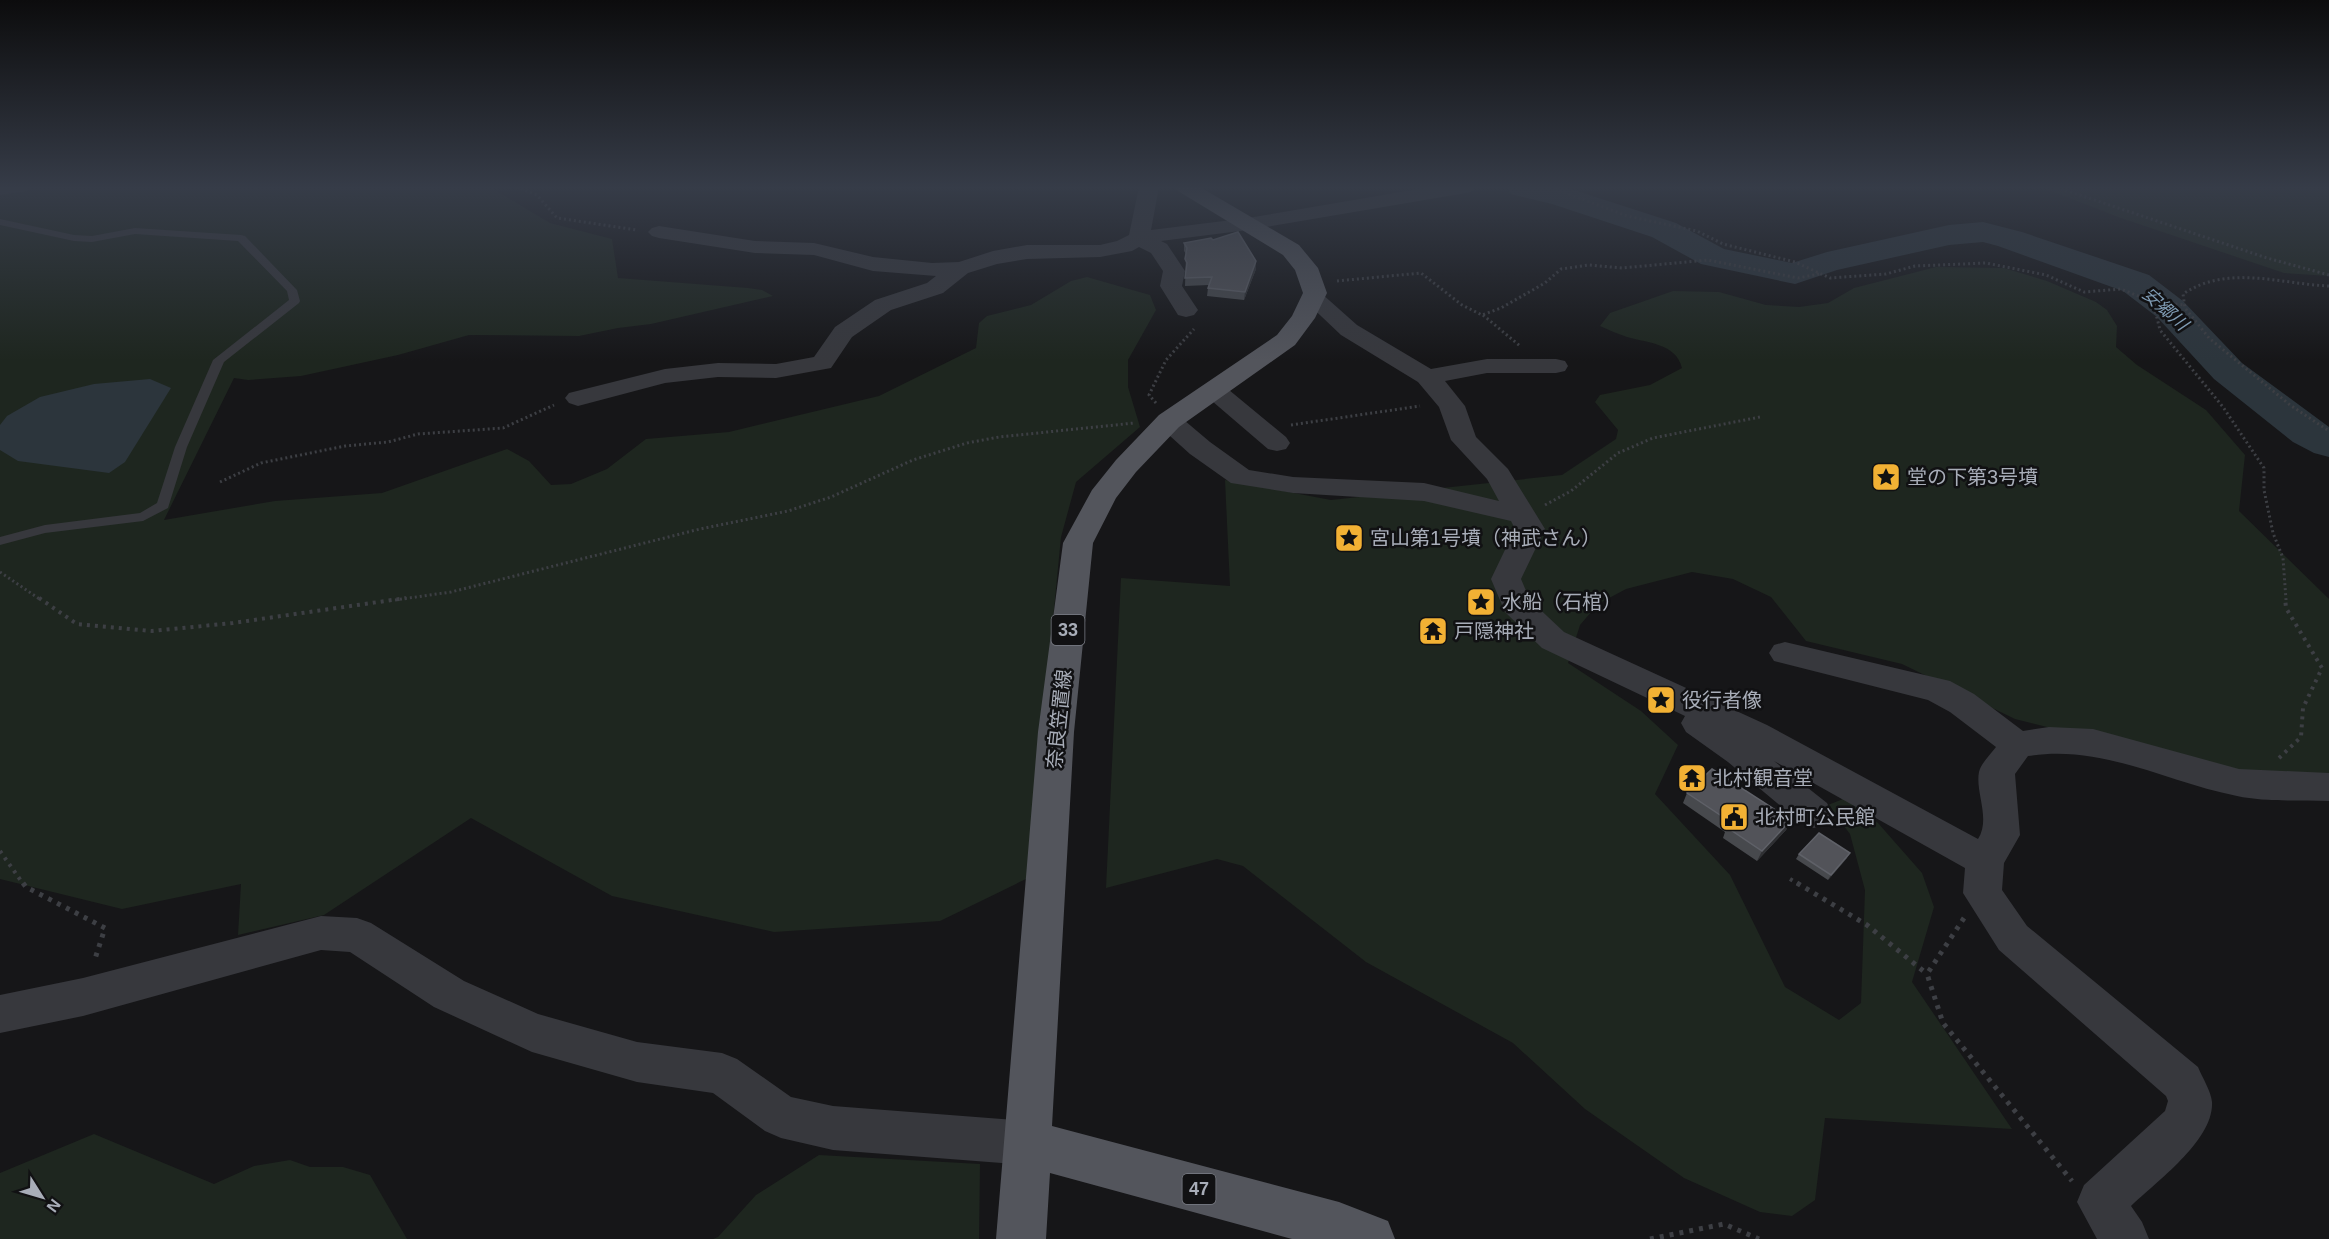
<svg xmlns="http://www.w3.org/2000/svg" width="2329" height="1239" font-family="Arial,'Noto Sans JP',sans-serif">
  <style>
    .green { fill: #1e261f }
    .water { fill: #2c353c }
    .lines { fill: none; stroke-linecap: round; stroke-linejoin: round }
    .river { fill: #2c353c; fill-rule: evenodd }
    .path-far2 { stroke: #3d3f44; stroke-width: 3; stroke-dasharray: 2 3; stroke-linecap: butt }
    .path-far1 { stroke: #3d3f44; stroke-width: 4; stroke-dasharray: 3 5; stroke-linecap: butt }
    .path { stroke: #3d3f44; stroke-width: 5; stroke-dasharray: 4 6; stroke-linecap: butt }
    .service { fill: #37383d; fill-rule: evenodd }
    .minor { fill: #37383d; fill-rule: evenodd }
    .primary { fill: #53555c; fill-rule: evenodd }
    .wall { fill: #47494d }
    .shaded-wall { fill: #2f3033 }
    .building { fill: #525359; stroke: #5f6168; stroke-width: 1.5 }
    .labels { text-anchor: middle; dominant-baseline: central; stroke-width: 5; stroke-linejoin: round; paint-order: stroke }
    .far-water-label { font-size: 18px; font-style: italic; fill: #7f9bb3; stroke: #111113 }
    .shield { fill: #111113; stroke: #7b7e86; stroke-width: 1.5 }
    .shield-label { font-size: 18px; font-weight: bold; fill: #a8adb8 }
    .poi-label { font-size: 20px; fill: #a8adb8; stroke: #111113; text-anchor: start }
    .street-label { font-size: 20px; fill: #a8adb8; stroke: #111113 }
  </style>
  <rect width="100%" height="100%" fill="#161618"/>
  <path class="green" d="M 0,187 L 490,187 L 550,223 L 612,239 L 618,278 L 748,288 L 762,290 L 773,296 L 651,324 L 618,328 L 579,336 L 469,335 L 398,355 L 301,376 L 248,380 L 234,378 L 164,520 L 275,501 L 382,493 L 507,449 L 529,461 L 551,485 L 571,484 L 607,469 L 646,439 L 729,432 L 879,396 L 976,348 L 979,323 L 987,316 L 1031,305 L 1071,281 L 1087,277 L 1150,295 L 1156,310 L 1128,360 L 1128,387 L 1140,427 L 1076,482 L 1061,537 L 1028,878 L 940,921 L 774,932 L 612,896 L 471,818 L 324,915 L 238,935 L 241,884 L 122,909 L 0,879 Z
    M 2041,187 L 2329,187 L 2329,276 L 2284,273 L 2118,217 Z
    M 1936,267 L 2004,268 L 2047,281 L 2096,302 L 2107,310 L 2117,326 L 2116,347 L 2137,365 L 2206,410 L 2245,455 L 2239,511 L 2329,599 L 2329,775 L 2222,771 L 2015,719 L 1902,664 L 1806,641 L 1771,597 L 1733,579 L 1692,572 L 1626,589 L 1598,604 L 1580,625 L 1568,663 L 1641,711 L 1678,745 L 1655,794 L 1730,875 L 1785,987 L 1839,1020 L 1861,1003 L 1865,890 L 1850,834 L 1828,805 L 1848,797 L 1878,823 L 1922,873 L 1934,907 L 1912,982 L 2012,1129 L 1825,1118 L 1815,1200 L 1792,1216 L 1760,1212 L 1684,1178 L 1585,1109 L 1513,1043 L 1366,962 L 1243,866 L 1217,859 L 1106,888 L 1121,578 L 1230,586 L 1225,480 L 1331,500 L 1562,475 L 1616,439 L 1618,430 L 1595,402 L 1600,395 L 1650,385 L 1682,368 C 1676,343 1647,343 1627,337 C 1618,334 1609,330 1600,326 L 1610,313 L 1673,291 L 1719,292 L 1766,305 L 1799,307 L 1828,303 L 1854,288 Z
    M 94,1134 L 214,1184 L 254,1166 L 290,1160 L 310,1167 L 343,1167 L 370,1175 L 407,1239 L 0,1239 L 0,1173 Z
    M 819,1155 L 980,1164 L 979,1239 L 713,1239 L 718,1237 L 756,1195 Z"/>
  <path class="water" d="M 150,379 L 171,388 L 125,462 L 109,473 L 18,461 L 0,450 L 0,425 L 7,416 L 40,397 L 94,384 Z"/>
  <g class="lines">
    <path class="river" d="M 1506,187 L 1561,187 L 1574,190 L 1676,223 L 1724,249 L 1792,263 L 1827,252 L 1949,225 L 1983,222 L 2022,232 L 2149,275 L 2183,301 L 2242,363 L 2329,427 L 2329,457 L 2314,453 L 2293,442 L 2214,379 L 2157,317 L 2123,291 L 1998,246 L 1983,242 L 1949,245 L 1837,270 L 1795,284 L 1701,264 L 1652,237 L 1552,204 L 1511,194 Z"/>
    <path class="path-far2" d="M 516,187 L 537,195 L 557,218 L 637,230
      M 1550,187 L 1627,216 L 1697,231 L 1723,244 L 1795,262 L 1830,278 L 1886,274 L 1915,266 L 1986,263 L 2046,275 L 2084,292 L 2121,289 L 2153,302 L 2185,305
      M 2056,187 L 2267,258 L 2329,275
      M 1337,281 L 1421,273 L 1462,305 L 1482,315 L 1501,308 L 1545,283 L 1561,269 L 1589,265 L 1622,268 L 1708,260 L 1798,278 L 1819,274
      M 2329,286 C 2280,284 2228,264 2183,294 L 2185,308 L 2209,338 L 2290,405 L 2329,431
      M 2153,302 L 2160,330 L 2223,407 L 2264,468 L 2264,490 L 2273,533 L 2283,558 L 2286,600
      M 1483,315 L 1520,346
      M 1156,403 L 1149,395 L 1166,360 L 1194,329
      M 1291,425 L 1420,406
      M 220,482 L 261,463 L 345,446 L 388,442 L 418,434 L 503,428 L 554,405
      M 1545,505 L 1571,491 L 1618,453 L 1653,438 L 1760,417
      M 0,572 L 41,600
      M 395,600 L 451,592 L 700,529 L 788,511 L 831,497 L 913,460 L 967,443 L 999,437 L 1134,423"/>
    <path class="path-far1" d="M 39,598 L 77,624 L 152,631 L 233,623 L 406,598
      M 2279,758 L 2301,737 L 2303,708 L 2322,668 L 2286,608 L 2285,598
      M 0,851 L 24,885
      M 1790,879 L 1800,885"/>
    <path class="path" d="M 23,883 L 26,887 L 105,928 L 94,962
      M 1797,883 L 1867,925 L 1927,974
      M 1964,918 L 1927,974 L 1943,1023 L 2072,1181
      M 1650,1239 L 1724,1224 L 1759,1239"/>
    <path class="service" d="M 0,219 L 74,235 L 92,236 L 135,228 L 241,235 L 245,236 L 297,290 L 300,301 L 299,303 L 224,362 L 187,447 L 168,508 L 143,521 L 45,533 L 0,545 L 0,537 L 45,525 L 140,513 L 157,503 L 175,447 L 213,360 L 289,300 L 287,291 L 238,241 L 135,234 L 92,242 L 74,241 L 0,225 Z"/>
    <path class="minor" d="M 0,187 L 30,187 L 27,191 L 0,195 Z
      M 1139,187 L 1159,187 L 1151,230 L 1248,218 L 1430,187 L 1476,187 L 1473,191 L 1466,193 L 1248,230 L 1161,241 L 1167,244 L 1185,271 L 1182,286 L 1198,310 L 1194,315 L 1186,317 L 1178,315 L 1160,286 L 1163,271 L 1151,253 L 1139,247 L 1132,251 L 1100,257 L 1027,259 L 997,264 L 968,273 L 943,293 L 891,310 L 852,337 L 831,368 L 776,378 L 718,377 L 665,383 L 578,406 L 569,403 L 565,398 L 569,393 L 665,369 L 718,363 L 776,364 L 814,357 L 835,327 L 875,300 L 927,283 L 936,276 L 873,271 L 814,255 L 755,253 L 659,238 L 652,236 L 648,232 L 652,228 L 659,226 L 755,241 L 814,243 L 873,257 L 932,263 L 959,262 L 993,251 L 1027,245 L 1100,245 L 1117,241 L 1129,235 Z
      M 1313,291 L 1321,293 L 1357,325 L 1431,369 L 1487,359 L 1556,359 L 1565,361 L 1568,366 L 1565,371 L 1556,373 L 1487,373 L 1445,381 L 1465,406 L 1476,437 L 1508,469 L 1545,529 L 1521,579 L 1530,600 L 1564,632 L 1767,725 L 1978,839 C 1991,819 1975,792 1979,772 C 1981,763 1991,754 1996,747 L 1950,712 L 1928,700 L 1774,661 L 1769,653 L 1774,645 L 1785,642 L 1950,681 L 1974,694 L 2023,731 L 2049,727 L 2093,729 L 2239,769 L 2329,773 L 2329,801 C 2300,800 2265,802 2237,796 C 2166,782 2103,744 2028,756 L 2015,774 L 2020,835 L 2004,863 L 2002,890 L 2027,926 L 2198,1067 C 2202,1077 2211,1091 2212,1102 C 2214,1140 2157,1181 2131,1206 L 2142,1222 L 2149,1239 L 2097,1239 L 2077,1202 L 2084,1185 L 2165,1111 L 2168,1101 L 2166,1096 L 1999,950 L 1963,893 L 1965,868 L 1774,761 L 1827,803 L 1832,813 L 1827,823 L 1814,828 L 1801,823 L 1728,762 L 1686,732 L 1681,723 L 1685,716 L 1542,648 L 1505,612 L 1491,579 L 1515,529 L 1511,521 L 1424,501 L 1293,493 L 1231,483 L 1190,454 L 1160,427 L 1156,421 L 1160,415 L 1169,413 L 1178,415 L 1210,442 L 1249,470 L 1293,477 L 1424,483 L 1499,501 L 1487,479 L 1451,440 L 1439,407 L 1418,382 L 1341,335 L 1302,298 L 1305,293 Z
      M 1214,382 L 1223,385 L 1286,437 L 1290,443 L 1286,449 L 1277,451 L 1268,449 L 1205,395 L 1201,390 L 1205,385 Z
      M 321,916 L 357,918 L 371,923 L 464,981 L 538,1014 L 637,1042 L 722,1053 L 737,1059 L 791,1097 L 833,1106 L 1027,1121 L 1043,1127 L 1050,1143 L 1043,1159 L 1027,1165 L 833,1150 L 781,1138 L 765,1131 L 713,1093 L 637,1082 L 532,1052 L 434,1007 L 350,952 L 321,950 L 83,1016 L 0,1033 L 0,995 L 83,978 Z"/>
    <path class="primary" d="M 1175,187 L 1200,187 L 1299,245 L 1318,268 L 1327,293 L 1315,318 L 1295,345 L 1179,427 L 1136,472 L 1116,498 L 1093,543 L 1074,732 L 1052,1126 L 1339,1202 L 1388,1221 L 1395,1239 L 1292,1239 L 1050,1173 L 1046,1239 L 996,1239 L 1038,732 L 1063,543 L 1092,490 L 1116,460 L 1159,415 L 1277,335 L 1292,316 L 1303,293 L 1295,270 L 1283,255 L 1178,191 Z"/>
  </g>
  <path class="wall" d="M 1213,240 L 1256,269 L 1244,300 L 1207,296 L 1208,288 L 1209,285 L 1185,286 L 1186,254 L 1184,251 L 1184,243 Z
    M 1687,793 L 1791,820 L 1786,830 L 1757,861 L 1723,838 L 1725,832 L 1683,803 Z
    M 1799,854 L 1847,858 L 1828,880 L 1796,859 Z"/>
  <path class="shaded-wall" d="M 1256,261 L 1256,269 L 1244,300 L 1245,292 Z
    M 1791,820 L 1786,830 L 1757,861 L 1762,851 Z
    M 1850,853 L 1847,858 L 1828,880 L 1831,875 Z"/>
  <path class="building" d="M 1238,232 L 1256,261 L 1245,292 L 1208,288 L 1212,277 L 1185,278 L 1187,263 L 1185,259 L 1187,248 L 1184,243 L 1211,238 L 1213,240 Z
    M 1712,769 L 1791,820 L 1762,851 L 1728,828 L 1732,823 L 1687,793 Z
    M 1819,833 L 1850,853 L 1831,875 L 1799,854 Z"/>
  <linearGradient id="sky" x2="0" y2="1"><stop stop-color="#0c0c0d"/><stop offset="0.52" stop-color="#363c48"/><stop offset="1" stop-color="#363c48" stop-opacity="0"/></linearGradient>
  <rect width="2329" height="361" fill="url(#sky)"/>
  <defs>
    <g id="sight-square" transform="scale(1.5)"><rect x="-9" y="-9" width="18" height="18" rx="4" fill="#f2b134" stroke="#111113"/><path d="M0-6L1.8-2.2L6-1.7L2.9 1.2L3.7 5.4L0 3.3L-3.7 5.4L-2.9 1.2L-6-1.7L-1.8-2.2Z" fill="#111"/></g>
    <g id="temple-square" transform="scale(1.5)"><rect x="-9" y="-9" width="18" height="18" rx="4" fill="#f2b134" stroke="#111113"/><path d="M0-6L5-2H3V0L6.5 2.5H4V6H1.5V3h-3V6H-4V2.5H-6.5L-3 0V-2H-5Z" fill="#111"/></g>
    <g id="civic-square" transform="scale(1.5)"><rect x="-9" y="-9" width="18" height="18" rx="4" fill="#f2b134" stroke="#111113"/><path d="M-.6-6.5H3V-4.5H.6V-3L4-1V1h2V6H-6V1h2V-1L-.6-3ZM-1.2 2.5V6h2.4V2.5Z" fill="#111"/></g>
  </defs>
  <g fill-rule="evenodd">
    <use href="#sight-square" x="1886" y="477"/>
    <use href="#sight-square" x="1349" y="538"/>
    <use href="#sight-square" x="1481" y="602"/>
    <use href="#temple-square" x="1433" y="631"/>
    <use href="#sight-square" x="1661" y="700"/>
    <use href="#temple-square" x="1692" y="778"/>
    <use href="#civic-square" x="1734" y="817"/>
  </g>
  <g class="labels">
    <g class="far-water-label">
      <text transform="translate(2165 309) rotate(42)">安郷川</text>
    </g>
    <g class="shield">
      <rect x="1051.5" y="615" width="33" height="30" rx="4.5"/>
      <rect x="1182.5" y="1174" width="33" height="30" rx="4.5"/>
    </g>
    <g class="shield-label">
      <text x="1068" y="630">33</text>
      <text x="1199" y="1189">47</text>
    </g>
    <g class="poi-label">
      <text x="1907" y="477">堂の下第3号墳</text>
      <text x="1370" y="538">宮山第1号墳（神武さん）</text>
      <text x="1502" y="602">水船（石棺）</text>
      <text x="1454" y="631">戸隠神社</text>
      <text x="1682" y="700">役行者像</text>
      <text x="1713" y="778">北村観音堂</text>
      <text x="1755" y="817">北村町公民館</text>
    </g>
    <g class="street-label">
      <text transform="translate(1059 719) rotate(-84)">奈良笠置線</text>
    </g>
  </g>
  <g transform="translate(42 1197) rotate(127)" stroke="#111113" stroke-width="4.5" paint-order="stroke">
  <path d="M0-4.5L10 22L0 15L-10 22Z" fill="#a8adb8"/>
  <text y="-9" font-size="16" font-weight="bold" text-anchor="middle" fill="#a8adb8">N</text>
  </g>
</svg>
